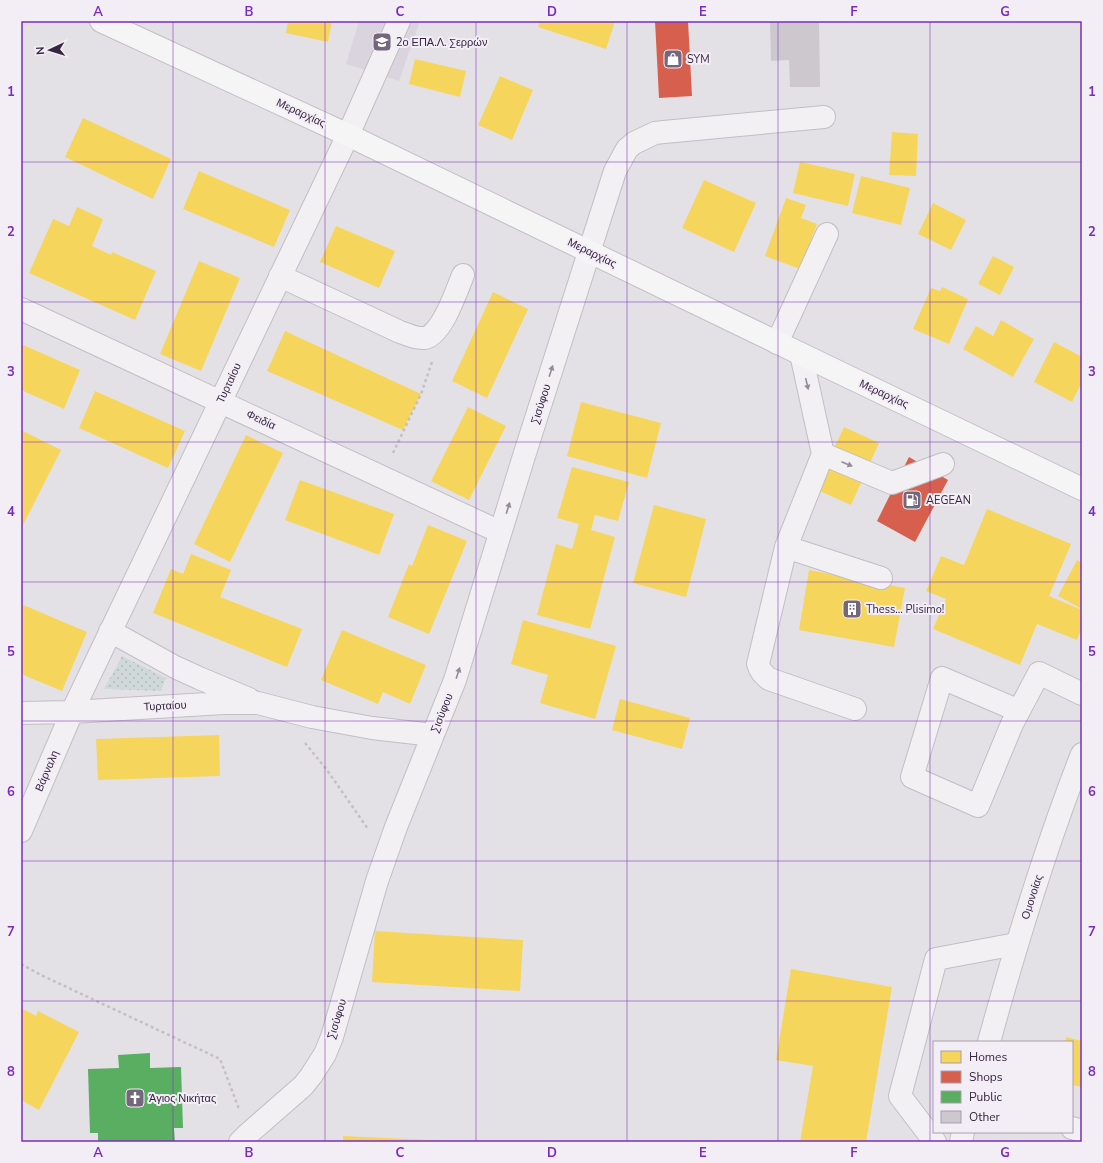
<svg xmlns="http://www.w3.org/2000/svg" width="1103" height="1163" font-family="'Nunito Sans',sans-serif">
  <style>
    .built { fill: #dad4df }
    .grass { fill: url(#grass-dots) }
    .homes { fill: #f6d55c }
    .shops { fill: #d6604d }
    .public { fill: #5aae61 }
    .building { fill: #ccc8ce }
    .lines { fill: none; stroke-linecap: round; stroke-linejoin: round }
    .minor-casing { stroke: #c1bec4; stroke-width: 24 }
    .major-casing { stroke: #c4bfc7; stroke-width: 24 }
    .path { stroke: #c4bfc6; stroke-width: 2.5; stroke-dasharray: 3 3; stroke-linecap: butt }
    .minor { stroke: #f2f0f3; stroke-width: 22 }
    .major { stroke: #f6f5f6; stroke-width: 22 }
    .oneway { fill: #948b9a }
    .grid { fill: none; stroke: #7b2cbf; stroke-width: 1; stroke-opacity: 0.55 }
    .labels { text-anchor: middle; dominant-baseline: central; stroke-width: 4; stroke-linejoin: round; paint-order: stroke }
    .poi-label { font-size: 11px; fill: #372641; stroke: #f3eef6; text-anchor: start }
    .street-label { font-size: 11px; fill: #372641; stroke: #f3eef6 }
    .neatline { fill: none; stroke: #7b2cbf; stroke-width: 1.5 }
    .grid-label { font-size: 13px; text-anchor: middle; font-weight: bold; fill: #7b2cbf }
  </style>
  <defs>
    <pattern id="grass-dots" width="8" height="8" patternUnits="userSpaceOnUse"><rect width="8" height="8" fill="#cfd9d9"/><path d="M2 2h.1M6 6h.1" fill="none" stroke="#b2babb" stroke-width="1.8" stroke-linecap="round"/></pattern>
  </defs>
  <rect width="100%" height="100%" fill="#e4e1e6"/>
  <path class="built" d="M 359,21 L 420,21 L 399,81 L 346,64 Z"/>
  <path class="grass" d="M 122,656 L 166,678 L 161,691 L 104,689 Z"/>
  <path class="homes" d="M 288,21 L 332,21 L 328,42 L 286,33 Z
    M 540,21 L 615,21 L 606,49 L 538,27 Z
    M 415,59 L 466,71 L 460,97 L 409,84 Z
    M 500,76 L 533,90 L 512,140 L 478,125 Z
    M 83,118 L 171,159 L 153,199 L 65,157 Z
    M 892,132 L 918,134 L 916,176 L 889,175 Z
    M 800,162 L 855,174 L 848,206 L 793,193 Z
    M 199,171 L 290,210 L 274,247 L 183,209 Z
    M 861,176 L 910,188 L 901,225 L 852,213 Z
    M 704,180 L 756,203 L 734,252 L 682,228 Z
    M 786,198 L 806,205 L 801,218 L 817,224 L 800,269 L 765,256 Z
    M 933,203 L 966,220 L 951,250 L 918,234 Z
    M 77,207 L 103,219 L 92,246 L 111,255 L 112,252 L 156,271 L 135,320 L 29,273 L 53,219 L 69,226 Z
    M 336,226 L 395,251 L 379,288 L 320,262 Z
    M 993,256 L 1014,267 L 1000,295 L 978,284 Z
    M 199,261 L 240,278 L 201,371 L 160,354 Z
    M 942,287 L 968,299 L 949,344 L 913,329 L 931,288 L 940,291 Z
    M 493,292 L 528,309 L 487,398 L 452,381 Z
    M 1001,320 L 1034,339 L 1013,377 L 963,349 L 976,326 L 993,336 Z
    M 285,331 L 421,394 L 403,430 L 267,371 Z
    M 1054,342 L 1082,357 L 1082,382 L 1072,402 L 1034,382 Z
    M 21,344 L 80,370 L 64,409 L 21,390 Z
    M 95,391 L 185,431 L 168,468 L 79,428 Z
    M 581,402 L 661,423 L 647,478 L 567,456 Z
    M 468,407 L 506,426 L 469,500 L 431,481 Z
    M 844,427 L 879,443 L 851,505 L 815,489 Z
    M 21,430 L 61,450 L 21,529 Z
    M 246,435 L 283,453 L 230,562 L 194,544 Z
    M 572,467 L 629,482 L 618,521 L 595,515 L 591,530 L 615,537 L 590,629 L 537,615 L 556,544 L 572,549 L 579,524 L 557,518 Z
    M 300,480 L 394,514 L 379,555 L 285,520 Z
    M 654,505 L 706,519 L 686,597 L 633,583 Z
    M 987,509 L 1071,544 L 1049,596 L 1082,610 L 1082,627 L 1077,640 L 1037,624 L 1020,665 L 933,629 L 946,599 L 926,591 L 941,556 L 964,565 Z
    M 428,525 L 467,541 L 429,634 L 388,617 L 409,564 L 412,566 Z
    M 191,554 L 231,570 L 220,597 L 302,629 L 287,667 L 153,613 L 171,569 L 183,574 Z
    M 1077,560 L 1082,563 L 1082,609 L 1058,596 Z
    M 809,570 L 905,588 L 894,647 L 799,630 Z
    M 21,604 L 87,632 L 62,691 L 21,674 Z
    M 523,620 L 616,646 L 595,719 L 540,703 L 548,675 L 511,664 Z
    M 342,630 L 426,665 L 410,704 L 383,692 L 378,704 L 321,680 Z
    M 620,699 L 690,718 L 682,749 L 612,730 Z
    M 219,735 L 220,776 L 98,780 L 96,739 Z
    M 375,931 L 523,940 L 520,991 L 372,982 Z
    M 791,969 L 892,987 L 866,1142 L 800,1142 L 813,1066 L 776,1060 Z
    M 21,1008 L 36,1016 L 38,1011 L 79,1032 L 39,1110 L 21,1100 Z
    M 1066,1037 L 1082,1041 L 1082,1087 L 1072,1085 L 1072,1042 L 1065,1042 Z
    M 343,1136 L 452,1141 L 452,1142 L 343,1142 Z"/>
  <path class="shops" d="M 655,21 L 688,21 L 692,96 L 659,98 Z
    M 909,457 L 948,480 L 915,542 L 877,521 Z"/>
  <path class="public" d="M 150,1053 L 150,1068 L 181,1067 L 183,1128 L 174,1128 L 175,1142 L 98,1142 L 98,1133 L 90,1133 L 88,1069 L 119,1068 L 118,1055 Z"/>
  <path class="building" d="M 770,21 L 819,21 L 820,87 L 790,87 L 789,60 L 771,61 Z"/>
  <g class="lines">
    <g class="minor-casing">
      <path id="minor" d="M 399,21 L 348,135 L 72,712 L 224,703 L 258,703 L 312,717 L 372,728 L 433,735
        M 280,276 L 400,332 C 407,334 416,339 424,338 C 441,337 457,290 463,275
        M 21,309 L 500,532
        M 777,343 L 827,234
        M 801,354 L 823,454 L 892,483 L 943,464
        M 823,454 L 786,547 L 758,664 C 760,671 763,674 769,679 L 855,709
        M 786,547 L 881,578
        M 110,631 L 175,667 L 199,678 L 249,699
        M 1019,711 L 942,678 L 912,777 L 978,806 L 1012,724 L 1039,673 L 1082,694
        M 21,713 L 72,712 L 21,831
        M 989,1042 C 1016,944 1045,848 1082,754
        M 1072,1128 L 1082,1131
        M 240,1142 L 248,1134 L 303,1086 L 311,1076 L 325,1054 L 332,1037 L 377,881 L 396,827 L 455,680 L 524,456 L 615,171 L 627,149 L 634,143 L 655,133 L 664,132 L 824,117
        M 935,1142 L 900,1096 L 936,959 L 1016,944
        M 961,1142 L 963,1132"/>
    </g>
    <g class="major-casing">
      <path id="major" d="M 101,21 L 348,135 L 801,354 L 1082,489"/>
    </g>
    <path class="path" d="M 393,453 L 421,394 L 432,362
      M 305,743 L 327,770 L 368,829
      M 21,964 L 41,975 L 220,1059 L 239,1109"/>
    <use href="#minor" class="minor"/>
    <use href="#major" class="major"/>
  </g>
  <defs><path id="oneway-solid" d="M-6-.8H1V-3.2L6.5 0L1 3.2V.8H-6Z"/></defs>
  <g class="oneway">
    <use href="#oneway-solid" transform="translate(551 371) rotate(-72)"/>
    <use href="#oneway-solid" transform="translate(807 384) rotate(77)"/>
    <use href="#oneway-solid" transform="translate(847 464) rotate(23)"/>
    <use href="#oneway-solid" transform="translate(508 508) rotate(-73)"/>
    <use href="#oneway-solid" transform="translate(458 673) rotate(-72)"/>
  </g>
  <path class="grid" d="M 173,21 L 173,1142M 325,21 L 325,1142M 476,21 L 476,1142M 627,21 L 627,1142M 778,21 L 778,1142M 930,21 L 930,1142M 21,162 L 1082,162M 21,302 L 1082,302M 21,442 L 1082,442M 21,582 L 1082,582M 21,721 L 1082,721M 21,861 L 1082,861M 21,1001 L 1082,1001"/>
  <defs>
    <g id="school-square" transform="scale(1)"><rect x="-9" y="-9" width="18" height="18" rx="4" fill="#74677b" stroke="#f3eef6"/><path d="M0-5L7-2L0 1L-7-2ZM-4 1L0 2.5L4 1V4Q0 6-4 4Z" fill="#fff"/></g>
    <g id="shop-square" transform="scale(1)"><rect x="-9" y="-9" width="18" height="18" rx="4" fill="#74677b" stroke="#f3eef6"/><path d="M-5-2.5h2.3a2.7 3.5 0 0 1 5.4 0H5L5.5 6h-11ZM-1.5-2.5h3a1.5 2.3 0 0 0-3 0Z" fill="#fff"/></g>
    <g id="fuel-square" transform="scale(1)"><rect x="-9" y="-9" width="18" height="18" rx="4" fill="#74677b" stroke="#f3eef6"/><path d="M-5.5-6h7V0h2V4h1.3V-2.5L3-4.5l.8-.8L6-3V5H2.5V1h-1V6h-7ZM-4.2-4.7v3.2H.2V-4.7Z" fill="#fff"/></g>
    <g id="building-square" transform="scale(1)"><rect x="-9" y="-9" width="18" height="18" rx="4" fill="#74677b" stroke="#f3eef6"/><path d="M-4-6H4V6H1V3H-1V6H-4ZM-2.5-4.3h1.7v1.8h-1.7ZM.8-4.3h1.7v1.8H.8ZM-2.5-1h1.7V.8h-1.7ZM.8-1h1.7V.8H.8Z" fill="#fff"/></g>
    <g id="church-square" transform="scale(1)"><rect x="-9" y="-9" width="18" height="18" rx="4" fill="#74677b" stroke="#f3eef6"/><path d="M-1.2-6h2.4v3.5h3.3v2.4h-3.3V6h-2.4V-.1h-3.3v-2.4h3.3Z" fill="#fff"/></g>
  </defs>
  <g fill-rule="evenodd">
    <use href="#school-square" x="382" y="42"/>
    <use href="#shop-square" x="673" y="59"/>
    <use href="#fuel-square" x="912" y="500"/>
    <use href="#building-square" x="852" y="609"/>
    <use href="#church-square" x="135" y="1098"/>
  </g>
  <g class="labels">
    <g class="poi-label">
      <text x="396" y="42">2ο ΕΠΑ.Λ. Σερρών</text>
      <text x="687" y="59">SYM</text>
      <text x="926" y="500">AEGEAN</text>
      <text x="866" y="609">Thess… Plisimo!</text>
      <text x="149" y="1098">Άγιος Νικήτας</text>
    </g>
    <g class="street-label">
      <text transform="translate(301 113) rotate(25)">Μεραρχίας</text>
      <text transform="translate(592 253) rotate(26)">Μεραρχίας</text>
      <text transform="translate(229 383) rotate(-65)">Τυρταίου</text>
      <text transform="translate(884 394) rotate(25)">Μεραρχίας</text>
      <text transform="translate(541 404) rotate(-72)">Σισύφου</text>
      <text transform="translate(261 420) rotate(25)">Φειδία</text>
      <text transform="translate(165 706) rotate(-3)">Τυρταίου</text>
      <text transform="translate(442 713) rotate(-68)">Σισύφου</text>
      <text transform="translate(47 771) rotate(-67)">Βάρναλη</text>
      <text transform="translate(1032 897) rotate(-72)">Ομονοίας</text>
      <text transform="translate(337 1019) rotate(-73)">Σισύφου</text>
    </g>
  </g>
  <rect width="1103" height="1163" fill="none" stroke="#f3eef6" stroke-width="44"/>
  <rect x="933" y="1041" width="140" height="92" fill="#f3eef6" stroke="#a89eae"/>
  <rect x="941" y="1051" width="20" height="12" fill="#f6d55c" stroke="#a89eae"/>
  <text x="969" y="1061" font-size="12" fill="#372641">Homes</text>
  <rect x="941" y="1071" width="20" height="12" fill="#d6604d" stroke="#a89eae"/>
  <text x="969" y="1081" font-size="12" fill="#372641">Shops</text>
  <rect x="941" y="1091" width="20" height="12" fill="#5aae61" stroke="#a89eae"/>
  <text x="969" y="1101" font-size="12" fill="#372641">Public</text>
  <rect x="941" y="1111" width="20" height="12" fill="#ccc8ce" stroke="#a89eae"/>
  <text x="969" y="1121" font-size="12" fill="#372641">Other</text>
  <g transform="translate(50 50) rotate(266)" stroke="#f3eef6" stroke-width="3" paint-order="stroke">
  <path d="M0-3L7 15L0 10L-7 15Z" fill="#372641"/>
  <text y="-6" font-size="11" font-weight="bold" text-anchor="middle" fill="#372641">N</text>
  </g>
  <rect x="22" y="22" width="1059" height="1119" class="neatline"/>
  <g class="grid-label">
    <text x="98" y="16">A</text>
    <text x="249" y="16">B</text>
    <text x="400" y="16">C</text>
    <text x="552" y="16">D</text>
    <text x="703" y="16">E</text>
    <text x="854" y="16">F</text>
    <text x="1005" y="16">G</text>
    <text x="11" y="96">1</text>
    <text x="1092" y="96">1</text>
    <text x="11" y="236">2</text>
    <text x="1092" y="236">2</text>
    <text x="11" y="376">3</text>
    <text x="1092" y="376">3</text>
    <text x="11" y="516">4</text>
    <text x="1092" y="516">4</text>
    <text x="11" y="656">5</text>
    <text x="1092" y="656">5</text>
    <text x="11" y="796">6</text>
    <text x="1092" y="796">6</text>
    <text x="11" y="936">7</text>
    <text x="1092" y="936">7</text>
    <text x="11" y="1076">8</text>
    <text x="1092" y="1076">8</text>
    <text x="98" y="1157">A</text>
    <text x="249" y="1157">B</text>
    <text x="400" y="1157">C</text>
    <text x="552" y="1157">D</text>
    <text x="703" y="1157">E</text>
    <text x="854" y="1157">F</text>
    <text x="1005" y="1157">G</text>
  </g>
</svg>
